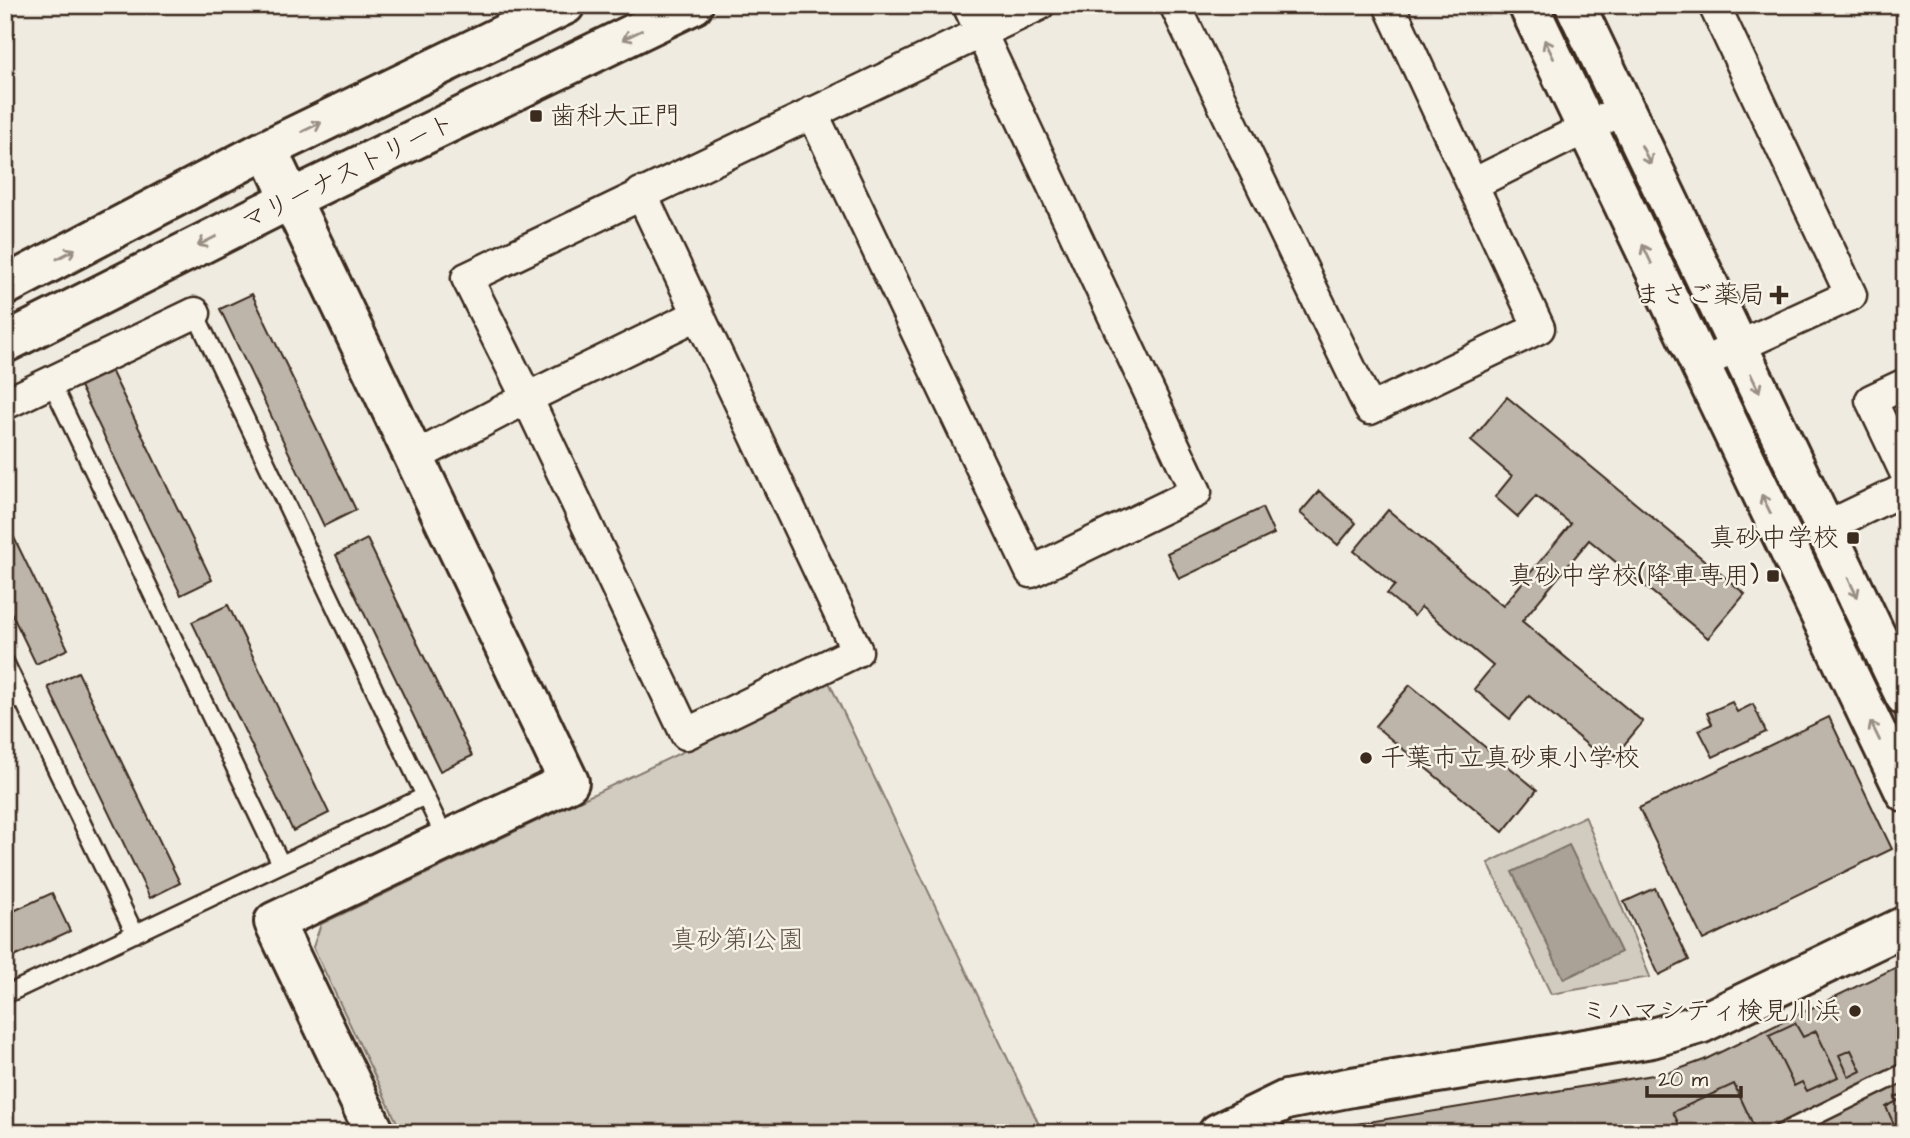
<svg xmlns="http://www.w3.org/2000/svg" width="1910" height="1138" font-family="'Architects Daughter','Klee One',sans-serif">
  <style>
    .green { fill: #d1cbc0; stroke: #867a6f; stroke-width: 2 }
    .water { fill: #aaa296; stroke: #7e7266; stroke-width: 2 }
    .building { fill: #bdb5aa; stroke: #3b2a1e; stroke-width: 2 }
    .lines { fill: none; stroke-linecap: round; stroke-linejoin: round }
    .lane-casing { stroke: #3b2a1e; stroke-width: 21 }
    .street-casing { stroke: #3b2a1e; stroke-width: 35 }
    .secondary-casing { stroke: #3b2a1e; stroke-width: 44 }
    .lane { stroke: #f7f3e8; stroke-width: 16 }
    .street { stroke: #f7f3e8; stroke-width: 30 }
    .secondary { stroke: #f7f3e8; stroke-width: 38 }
    .oneway { stroke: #998e83 }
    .poi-dot { fill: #3b2a1e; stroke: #f7f3e8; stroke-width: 2.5 }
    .labels { text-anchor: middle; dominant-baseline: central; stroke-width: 5; stroke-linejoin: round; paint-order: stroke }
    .poi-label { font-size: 26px; fill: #3b2a1e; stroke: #f7f3e8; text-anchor: end }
    .street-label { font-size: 26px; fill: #3b2a1e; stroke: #f7f3e8 }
    .park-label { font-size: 26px; fill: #605246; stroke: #f7f3e8 }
  </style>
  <rect width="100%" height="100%" fill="#efebe0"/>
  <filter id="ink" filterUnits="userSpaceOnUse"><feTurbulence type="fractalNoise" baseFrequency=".0143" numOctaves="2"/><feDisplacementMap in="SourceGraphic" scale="14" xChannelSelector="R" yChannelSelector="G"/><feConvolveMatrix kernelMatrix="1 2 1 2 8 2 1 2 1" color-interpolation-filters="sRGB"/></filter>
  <g filter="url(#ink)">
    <path class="green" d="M 1636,178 L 1639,180 L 1706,324 L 1703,326 L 1700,324 L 1632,181 Z
      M 1742,397 L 1905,737 L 1905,751 L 1737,399 Z
      M 829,682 L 1043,1133 L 402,1133 L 313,947 L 321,924 Z
      M 1585,816 L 1650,977 L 1551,994 L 1488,863 Z"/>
    <path class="water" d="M 1569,845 L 1621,952 L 1564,979 L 1512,872 Z"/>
    <path class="building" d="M 252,294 L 356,510 L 324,526 L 220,309 Z
      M 108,364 L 212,580 L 181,595 L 76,378 Z
      M 1507,397 L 1745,594 L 1708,638 L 1589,540 L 1522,621 L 1643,722 L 1609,763 L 1529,696 L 1510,719 L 1474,689 L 1493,666 L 1421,607 L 1414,616 L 1387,594 L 1395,585 L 1354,551 L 1388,510 L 1503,606 L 1571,524 L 1536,496 L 1518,517 L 1495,497 L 1512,476 L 1471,441 Z
      M 1319,491 L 1356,523 L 1338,545 L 1300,513 Z
      M 1262,508 L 1274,534 L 1179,579 L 1167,553 Z
      M 5,519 L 68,649 L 36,664 L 5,600 Z
      M 367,539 L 472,756 L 440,771 L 336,555 Z
      M 228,605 L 329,813 L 293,831 L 192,622 Z
      M 78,672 L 180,883 L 150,898 L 48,687 Z
      M 1410,685 L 1537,790 L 1503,832 L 1375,726 Z
      M 1732,702 L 1737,712 L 1753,704 L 1766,732 L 1713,757 L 1699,730 L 1712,724 L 1707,713 Z
      M 1829,717 L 1892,849 L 1703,940 L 1639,808 Z
      M 1655,888 L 1689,960 L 1659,975 L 1624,902 Z
      M 52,893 L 70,931 L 5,961 L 5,915 Z
      M 1905,963 L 1905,1133 L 1302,1133 L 1671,1072 L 1704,1060 Z
      M 1795,1023 L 1803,1037 L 1816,1031 L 1838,1077 L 1807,1091 L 1802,1082 L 1794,1086 L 1769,1035 Z
      M 1851,1050 L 1861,1071 L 1849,1077 L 1839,1055 Z
      M 1734,1084 L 1757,1133 L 1683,1133 L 1673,1112 Z
      M 1905,1093 L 1905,1133 L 1898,1133 L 1886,1107 L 1897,1101 L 1895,1097 Z"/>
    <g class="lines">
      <g class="lane-casing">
        <path id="lane" d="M 195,313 L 446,840
          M 51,382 L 281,864
          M 5,662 L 135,934
          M 5,704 L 22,697
          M 5,995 L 425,796
          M 1781,1133 L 1905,1072"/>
      </g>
      <g class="street-casing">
        <path id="street" d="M 1175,5 L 1370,409 L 1539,328 L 1389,5
          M 812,112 L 1031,572 L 1196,492 L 968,5
          M 1473,184 L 1624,109
          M 641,193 L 857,651 L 686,734 L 527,398 L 467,278 L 1039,5
          M 1700,364 L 1851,295 L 1714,5
          M 1905,384 L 1871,400 L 1905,472
          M 5,404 L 195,313
          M 415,457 L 527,398 L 697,315
          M 1824,528 L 1905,489"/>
      </g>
      <g class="secondary-casing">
        <path id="secondary" d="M 1528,5 L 1905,792
          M 1575,5 L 1905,696
          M 267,149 L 569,782 L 274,922 L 375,1133
          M 5,286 L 267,149 L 565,5
          M 5,343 L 291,199 L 693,5
          M 1218,1133 L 1286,1100 L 1352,1087 L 1652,1038 L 1700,1024 L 1905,926"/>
      </g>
      <use href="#lane" class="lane"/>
      <use href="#street" class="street"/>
      <use href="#secondary" class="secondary"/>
    </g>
    <defs><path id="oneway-shaft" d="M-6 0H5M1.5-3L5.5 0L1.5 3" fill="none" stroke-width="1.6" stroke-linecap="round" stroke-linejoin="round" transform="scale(1.75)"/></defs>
    <g class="oneway">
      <use href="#oneway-shaft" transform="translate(632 35) rotate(154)"/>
      <use href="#oneway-shaft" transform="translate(1549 49) rotate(-116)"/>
      <use href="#oneway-shaft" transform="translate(312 127) rotate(-26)"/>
      <use href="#oneway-shaft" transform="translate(1646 155) rotate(64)"/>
      <use href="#oneway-shaft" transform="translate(207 241) rotate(153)"/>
      <use href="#oneway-shaft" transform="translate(66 254) rotate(-28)"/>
      <use href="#oneway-shaft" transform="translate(1647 254) rotate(-115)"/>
      <use href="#oneway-shaft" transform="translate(1755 383) rotate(65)"/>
      <use href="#oneway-shaft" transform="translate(1766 504) rotate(-116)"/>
      <use href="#oneway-shaft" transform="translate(1853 588) rotate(64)"/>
      <use href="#oneway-shaft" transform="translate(1875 731) rotate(-116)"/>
    </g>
  </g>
  <g class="poi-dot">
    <rect x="529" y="109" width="14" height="14" rx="3.5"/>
    <path d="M1775.5 284.5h7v7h7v7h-7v7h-7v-7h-7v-7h7z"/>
    <rect x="1846" y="531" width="14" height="14" rx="3.5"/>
    <rect x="1766" y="569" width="14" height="14" rx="3.5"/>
    <circle cx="1366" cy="758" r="7"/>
    <circle cx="1855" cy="1011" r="7"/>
  </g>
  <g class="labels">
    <g class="poi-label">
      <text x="550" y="116" text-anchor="start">歯科大正門</text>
      <text x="1765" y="295">まさご薬局</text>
      <text x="1839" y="538">真砂中学校</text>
      <text x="1759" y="576">真砂中学校(降車専用)</text>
      <text x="1380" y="758" text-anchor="start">千葉市立真砂東小学校</text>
      <text x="1841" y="1011">ミハマシティ検見川浜</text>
    </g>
    <g class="street-label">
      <text transform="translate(348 172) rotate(-26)">マリーナストリート</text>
    </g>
    <g class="park-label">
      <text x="737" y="940">真砂第1公園</text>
    </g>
  </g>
  <rect width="1910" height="1138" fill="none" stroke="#f7f3e8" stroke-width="28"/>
  <rect x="14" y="14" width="1882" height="1110" fill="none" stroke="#3b2a1e" stroke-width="2.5" filter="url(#ink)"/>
  <path d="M1647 1086v10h94v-10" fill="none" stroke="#3b2a1e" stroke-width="3.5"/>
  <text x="1658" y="1086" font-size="21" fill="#3b2a1e" stroke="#f7f3e8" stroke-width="5" paint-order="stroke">20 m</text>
</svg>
